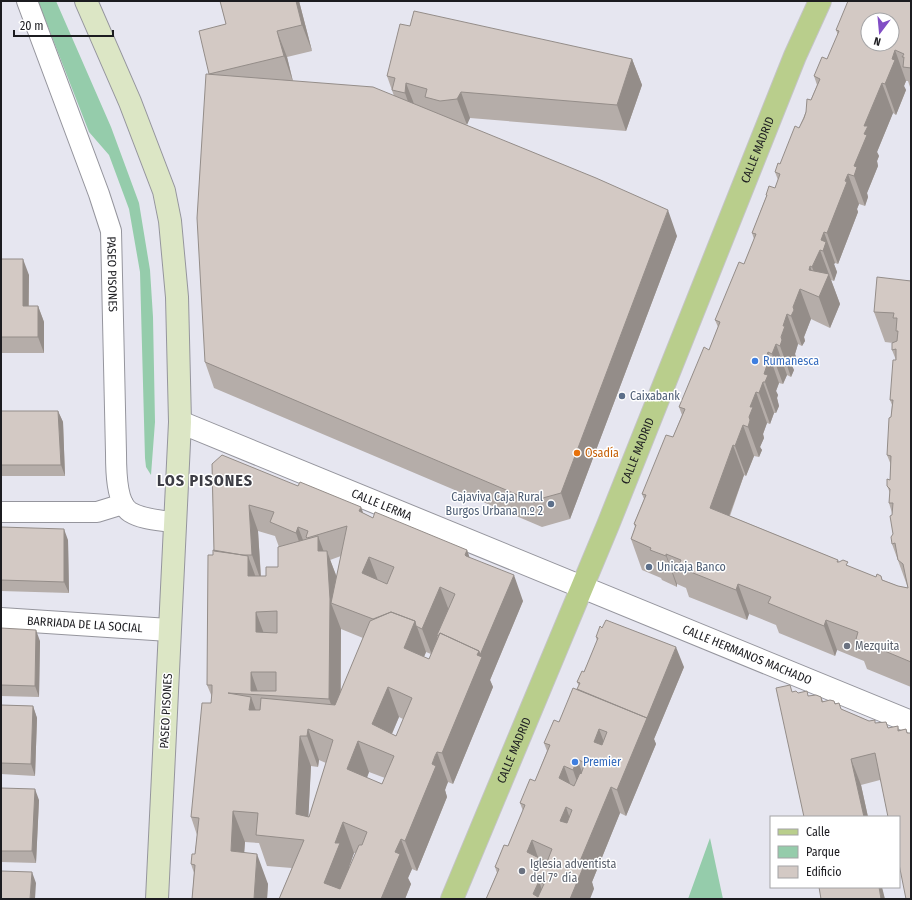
<svg xmlns="http://www.w3.org/2000/svg" width="912" height="900" font-family="'Fira Sans Condensed',sans-serif">
  <style>
    .green { fill: #95ccab }
    .lines { fill: none; stroke-linecap: round; stroke-linejoin: round }
    .lane-casing { stroke: #95959d; stroke-width: 22 }
    .street-casing { stroke: #95959d; stroke-width: 24 }
    .secondary-casing { stroke: #95959d; stroke-width: 24 }
    .primary-casing { stroke: #c4c4c5; stroke-width: 24 }
    .lane { stroke: #fff; stroke-width: 20 }
    .street { stroke: #fff; stroke-width: 22 }
    .secondary { stroke: #dce6c5; stroke-width: 22 }
    .primary { stroke: #b9ce8c; stroke-width: 22 }
    .wall { fill: #b5ada9; fill-rule: evenodd }
    .shaded-wall { fill: #948d89 }
    .building { fill: #d3c9c4; stroke: #948d89; fill-rule: evenodd }
    .shop-dot { fill: #3f7fe0; stroke: #fff; stroke-width: 1.5 }
    .service-dot { fill: #5c6f8a; stroke: #fff; stroke-width: 1.5 }
    .food-dot { fill: #e8710a; stroke: #fff; stroke-width: 1.5 }
    .worship-dot { fill: #6b7280; stroke: #fff; stroke-width: 1.5 }
    .labels { text-anchor: middle; dominant-baseline: central; stroke-width: 3; stroke-linejoin: round; paint-order: stroke }
    .street-label { font-size: 12px; fill: #1c1c20; stroke: #fff }
    .shop-label { font-size: 12px; fill: #366cbe; stroke: #fff; text-anchor: start }
    .service-label { font-size: 12px; fill: #4e5e75; stroke: #fff; text-anchor: start }
    .food-label { font-size: 12px; fill: #c56008; stroke: #fff; text-anchor: start }
    .worship-label { font-size: 12px; fill: #5b616d; stroke: #fff; text-anchor: start }
    .district-label { font-size: 16px; font-weight: bold; letter-spacing: 1px; fill: #3d3d45; stroke: #fff }
  </style>
  <rect width="100%" height="100%" fill="#e6e6f0"/>
  <path class="green" d="M 38,1 L 56,1 L 111,127 L 139,203 L 150,270 L 153,317 L 155,422 L 151,475 L 146,467 L 145,458 L 140,272 L 129,209 L 109,155 L 89,132 Z
    M 710,838 L 723,899 L 688,899 Z"/>
  <g class="lines">
    <g class="lane-casing">
      <g id="lane">
        <path id="s1" d="M 27,1 L 99,194 L 111,231 L 116,453 C 116,468 116,503 130,512 C 143,520 161,520 176,523"/>
        <path d="M 1,512 L 97,512 L 123,504"/>
      </g>
    </g>
    <g class="street-casing">
      <g id="street">
        <path id="s2" d="M 180,422 L 911,722"/>
        <path id="s3" d="M 1,619 L 169,630"/>
      </g>
    </g>
    <g class="secondary-casing">
      <path id="secondary" d="M 86,1 L 130,102 L 164,191 L 170,221 L 177,297 L 180,422 L 157,899"/>
    </g>
    <g class="primary-casing">
      <g id="primary">
        <path id="s4" d="M 452,899 L 608,525 L 795,56 L 820,1"/>
      </g>
    </g>
    <use href="#lane" class="lane"/>
    <use href="#street" class="street"/>
    <use href="#secondary" class="secondary"/>
    <use href="#primary" class="primary"/>
  </g>
  <path class="wall" d="M 220,1 L 299,1 L 312,51 L 287,57 L 293,81 L 394,96 L 387,76 L 410,26 L 632,59 L 642,85 L 626,131 L 470,118 L 466,125 L 677,236 L 570,519 L 542,527 L 214,388 L 205,362 L 210,74 L 226,24 Z
    M 911,1 L 911,90 L 908,81 L 906,81 L 904,86 L 906,90 L 896,115 L 893,113 L 877,152 L 879,156 L 877,161 L 878,166 L 867,193 L 868,197 L 865,206 L 859,204 L 857,209 L 858,212 L 838,264 L 835,263 L 834,264 L 837,272 L 834,281 L 831,280 L 840,304 L 830,328 L 811,319 L 804,337 L 805,341 L 802,346 L 798,344 L 795,354 L 796,357 L 792,366 L 794,370 L 791,377 L 787,375 L 783,384 L 779,383 L 776,391 L 778,395 L 777,398 L 779,406 L 776,413 L 774,413 L 770,424 L 767,423 L 763,434 L 764,438 L 760,447 L 762,450 L 759,457 L 754,456 L 746,476 L 744,475 L 730,516 L 838,560 L 839,562 L 850,567 L 898,586 L 908,588 L 892,544 L 893,534 L 892,513 L 889,503 L 890,493 L 887,486 L 890,480 L 891,465 L 887,455 L 892,405 L 890,400 L 896,360 L 892,350 L 893,343 L 885,342 L 874,312 L 911,281 L 911,687 L 867,669 L 864,661 L 837,650 L 835,656 L 779,633 L 776,625 L 749,614 L 747,620 L 689,597 L 686,588 L 677,584 L 677,587 L 662,580 L 661,578 L 642,570 L 631,539 L 635,527 L 634,524 L 644,499 L 642,494 L 673,437 L 682,415 L 679,407 L 709,350 L 718,327 L 715,320 L 744,264 L 754,239 L 752,233 L 766,197 L 766,195 L 775,188 L 778,180 L 775,172 L 780,164 L 799,128 L 817,85 L 814,76 L 827,59 L 838,35 L 836,30 Z
    M 1,259 L 29,275 L 29,306 L 38,306 L 44,322 L 44,353 L 1,353 Z
    M 1,411 L 58,411 L 63,422 L 65,476 L 1,476 Z
    M 212,464 L 298,486 L 361,507 L 363,513 L 373,518 L 467,550 L 469,557 L 523,601 L 490,680 L 493,687 L 453,784 L 448,782 L 446,786 L 445,790 L 447,797 L 417,871 L 412,869 L 408,878 L 411,884 L 405,899 L 279,899 L 292,868 L 267,866 L 259,843 L 245,842 L 244,853 L 268,884 L 267,899 L 192,899 L 194,873 L 191,864 L 195,854 L 197,835 L 191,817 L 212,697 L 207,685 L 213,555 L 214,551 ZM 258,531 L 275,536 L 279,547 L 278,567 L 266,576 L 261,576 ZM 341,556 L 337,577 L 330,560 ZM 341,629 L 363,638 L 341,692 ZM 426,652 L 431,654 L 429,659 L 424,657 ZM 399,717 L 403,719 L 396,736 L 392,734 ZM 319,760 L 326,763 L 309,817 L 308,816 L 311,766 L 318,767 ZM 369,772 L 385,778 L 382,784 L 367,778 ZM 354,853 L 356,853 L 349,868 L 349,867 Z
    M 1,527 L 68,540 L 69,593 L 1,591 Z
    M 1,628 L 40,641 L 39,697 L 1,696 Z
    M 602,628 L 684,667 L 654,739 L 656,744 L 626,816 L 620,813 L 592,882 L 594,889 L 486,899 L 497,873 L 495,867 L 508,846 L 523,811 L 520,803 L 535,781 L 547,751 L 544,743 L 559,722 L 577,689 L 579,686 L 577,682 L 584,672 L 597,641 L 596,637 Z
    M 792,692 L 809,696 L 821,697 L 823,701 L 835,704 L 841,709 L 869,721 L 876,723 L 886,722 L 888,728 L 898,726 L 899,730 L 906,729 L 907,733 L 900,868 L 899,868 L 899,817 L 880,780 L 861,785 L 868,817 L 804,817 Z
    M 1,705 L 33,706 L 37,718 L 35,776 L 1,774 Z
    M 1,788 L 39,800 L 36,863 L 1,862 Z"/>
  <path class="shaded-wall" d="M 296,1 L 299,1 L 312,51 L 302,25 Z
    M 277,31 L 287,57 L 293,82 L 284,56 Z
    M 895,50 L 906,81 L 904,86 L 906,90 L 896,115 L 885,84 L 892,59 Z
    M 632,59 L 642,85 L 626,131 L 617,105 Z
    M 406,83 L 416,109 L 414,119 L 405,93 Z
    M 882,83 L 893,113 L 877,152 L 879,156 L 877,161 L 878,166 L 867,193 L 868,197 L 865,206 L 854,176 L 854,166 L 864,134 L 864,126 Z
    M 461,92 L 470,118 L 467,125 L 457,99 Z
    M 848,174 L 859,204 L 857,209 L 858,212 L 838,264 L 827,233 Z
    M 668,210 L 677,236 L 570,519 L 561,493 Z
    M 824,232 L 835,263 L 834,264 L 837,272 L 834,281 L 823,251 L 821,240 Z
    M 820,250 L 840,304 L 830,328 L 809,270 L 810,266 L 820,294 L 821,292 L 812,267 Z
    M 23,259 L 29,275 L 28,322 L 23,306 Z
    M 800,289 L 811,319 L 804,337 L 805,341 L 802,346 L 791,316 L 793,307 Z
    M 38,306 L 44,322 L 44,353 L 38,337 Z
    M 787,314 L 798,344 L 795,354 L 796,357 L 792,366 L 794,370 L 791,377 L 780,346 L 783,326 Z
    M 776,344 L 787,375 L 783,384 L 772,354 Z
    M 768,352 L 779,383 L 776,391 L 778,395 L 777,398 L 779,406 L 776,413 L 765,382 L 764,374 L 764,364 Z
    M 763,382 L 774,413 L 770,424 L 759,393 Z
    M 756,392 L 767,423 L 763,434 L 764,438 L 760,447 L 762,450 L 759,457 L 748,427 L 750,407 Z
    M 58,411 L 63,422 L 65,476 L 61,465 Z
    M 743,425 L 754,456 L 746,476 L 735,446 Z
    M 733,445 L 744,475 L 721,538 L 710,508 Z
    M 249,505 L 258,531 L 261,581 L 252,555 Z
    M 361,507 L 370,533 L 359,511 Z
    M 298,527 L 308,553 L 305,559 L 296,533 Z
    M 64,529 L 68,540 L 69,593 L 64,582 Z
    M 318,536 L 328,563 L 327,551 L 338,581 L 331,603 L 341,629 L 340,729 L 329,699 L 318,551 Z
    M 467,550 L 476,576 L 465,555 Z
    M 666,554 L 677,584 L 677,587 L 666,556 Z
    M 248,556 L 259,586 L 248,576 Z
    M 369,557 L 379,583 L 362,573 Z
    M 514,575 L 523,601 L 490,680 L 493,687 L 453,784 L 442,753 L 477,655 Z
    M 738,584 L 749,614 L 747,620 L 736,590 Z
    M 440,587 L 450,613 L 437,635 L 438,639 L 432,655 L 422,629 Z
    M 256,612 L 267,642 L 256,632 Z
    M 826,620 L 837,650 L 835,656 L 824,626 Z
    M 415,621 L 426,652 L 415,678 L 404,648 Z
    M 36,630 L 40,641 L 39,697 L 35,686 Z
    M 676,647 L 684,667 L 654,739 L 656,744 L 626,816 L 617,790 Z
    M 251,672 L 259,695 L 251,691 Z
    M 388,687 L 399,717 L 384,752 L 372,724 Z
    M 251,697 L 262,727 L 249,710 Z
    M 33,706 L 37,718 L 35,776 L 31,764 Z
    M 308,729 L 319,760 L 318,767 L 307,736 Z
    M 599,729 L 609,755 L 594,742 Z
    M 300,736 L 311,766 L 307,845 L 296,814 Z
    M 358,741 L 369,772 L 358,800 L 347,769 Z
    M 437,752 L 448,782 L 445,790 L 447,797 L 417,871 L 405,841 L 432,764 Z
    M 577,759 L 587,785 L 582,796 L 573,770 Z
    M 851,759 L 861,785 L 868,817 L 864,817 Z
    M 564,766 L 573,792 L 559,778 Z
    M 611,787 L 620,813 L 592,882 L 594,889 L 590,899 L 570,899 L 580,861 Z
    M 35,789 L 39,800 L 36,863 L 32,851 Z
    M 566,807 L 575,833 L 560,821 Z
    M 233,811 L 245,842 L 242,882 L 231,851 Z
    M 343,822 L 354,853 L 349,867 L 351,874 L 341,899 L 324,883 L 335,843 Z
    M 401,839 L 412,869 L 408,878 L 411,884 L 405,899 L 381,899 L 395,852 Z
    M 532,840 L 541,866 L 527,852 Z
    M 257,854 L 268,884 L 267,899 L 254,899 Z
    M 32,872 L 36,883 L 35,899 L 30,899 Z
    M 539,881 L 545,899 L 535,899 L 533,894 Z
    M 879,887 L 882,887 L 885,899 L 881,899 Z"/>
  <path class="building" d="M 220,1 L 296,1 L 302,25 L 277,31 L 284,56 L 209,74 L 199,31 L 226,24 Z
    M 848,1 L 911,1 L 911,68 L 903,67 L 904,57 L 902,57 L 904,54 L 895,50 L 892,59 L 895,60 L 885,84 L 882,83 L 864,126 L 868,126 L 864,134 L 867,135 L 854,166 L 857,167 L 854,176 L 848,174 L 845,181 L 847,182 L 827,233 L 824,232 L 821,240 L 826,242 L 823,251 L 820,250 L 812,267 L 810,266 L 809,270 L 829,274 L 819,297 L 800,289 L 793,307 L 794,310 L 791,316 L 787,314 L 783,326 L 785,326 L 781,337 L 782,340 L 780,346 L 776,344 L 772,354 L 768,352 L 764,364 L 767,365 L 764,374 L 768,375 L 765,382 L 763,382 L 759,393 L 756,392 L 750,407 L 753,407 L 749,417 L 750,420 L 748,427 L 743,425 L 735,446 L 733,445 L 710,508 L 838,560 L 837,562 L 839,562 L 843,560 L 848,562 L 846,565 L 876,577 L 877,574 L 881,576 L 882,580 L 898,586 L 908,588 L 903,564 L 898,560 L 895,543 L 892,544 L 891,537 L 893,534 L 890,516 L 892,515 L 893,503 L 889,503 L 890,489 L 887,486 L 887,479 L 890,480 L 891,456 L 887,455 L 889,418 L 891,417 L 893,400 L 890,400 L 893,360 L 896,360 L 896,349 L 892,350 L 892,343 L 897,341 L 898,331 L 896,331 L 897,318 L 893,318 L 894,313 L 874,312 L 877,277 L 911,281 L 911,662 L 856,639 L 858,632 L 826,620 L 824,626 L 768,603 L 771,597 L 738,584 L 736,590 L 678,567 L 681,560 L 666,554 L 666,556 L 650,550 L 651,548 L 631,539 L 636,525 L 634,524 L 646,495 L 642,494 L 666,435 L 673,437 L 685,409 L 679,407 L 704,347 L 709,350 L 720,322 L 715,320 L 739,262 L 744,264 L 756,234 L 752,233 L 767,195 L 766,195 L 769,186 L 775,188 L 780,174 L 775,172 L 778,163 L 780,164 L 795,126 L 799,128 L 804,118 L 806,112 L 807,99 L 811,100 L 820,79 L 814,76 L 822,57 L 827,59 L 839,31 L 836,30 ZM 868,20 L 892,20 L 892,44 L 868,44 Z
    M 414,11 L 632,59 L 617,105 L 461,92 L 457,99 L 440,101 L 425,97 L 427,89 L 406,83 L 405,93 L 392,90 L 395,78 L 387,76 L 400,24 L 410,26 Z
    M 206,74 L 373,87 L 596,178 L 668,210 L 561,493 L 532,501 L 205,362 L 197,218 Z
    M 1,259 L 23,259 L 23,306 L 38,306 L 38,337 L 1,337 Z
    M 1,411 L 58,411 L 61,465 L 1,465 Z
    M 222,455 L 298,486 L 300,482 L 361,507 L 359,511 L 373,518 L 375,512 L 467,550 L 465,555 L 466,556 L 514,575 L 480,655 L 479,651 L 440,633 L 438,636 L 437,635 L 455,594 L 440,587 L 422,629 L 416,626 L 415,621 L 391,612 L 373,619 L 331,603 L 347,526 L 307,538 L 306,537 L 308,531 L 298,527 L 296,533 L 270,522 L 274,512 L 249,505 L 252,555 L 243,555 L 214,551 L 212,464 ZM 369,557 L 394,567 L 387,584 L 362,573 Z
    M 1,527 L 64,529 L 64,582 L 1,580 Z
    M 318,536 L 318,551 L 327,551 L 330,599 L 329,699 L 228,693 L 251,697 L 249,710 L 260,710 L 261,698 L 335,705 L 370,621 L 391,612 L 415,621 L 404,648 L 429,659 L 440,633 L 479,651 L 477,655 L 482,657 L 442,753 L 437,752 L 435,756 L 432,764 L 436,766 L 405,841 L 401,839 L 395,852 L 400,854 L 381,899 L 279,899 L 304,840 L 256,835 L 258,813 L 233,811 L 231,851 L 257,854 L 254,899 L 192,899 L 195,865 L 191,864 L 192,854 L 195,854 L 199,818 L 191,817 L 202,703 L 211,703 L 212,692 L 212,685 L 207,685 L 208,555 L 213,555 L 213,550 L 248,556 L 248,576 L 266,576 L 266,567 L 278,567 L 278,547 ZM 277,611 L 277,633 L 256,632 L 256,612 ZM 251,672 L 276,672 L 276,691 L 251,691 ZM 388,687 L 412,698 L 396,736 L 372,724 ZM 308,729 L 333,740 L 309,817 L 296,814 L 300,736 L 307,736 ZM 358,741 L 394,756 L 382,784 L 347,769 ZM 343,822 L 367,832 L 362,845 L 359,845 L 340,889 L 324,883 L 340,843 L 335,843 Z
    M 606,620 L 676,647 L 647,718 L 577,689 L 580,683 L 577,682 L 582,671 L 584,672 L 598,638 L 596,637 L 600,626 L 602,628 Z
    M 1,628 L 36,630 L 35,686 L 1,685 Z
    M 790,685 L 792,692 L 796,691 L 798,693 L 807,691 L 808,696 L 816,695 L 821,697 L 822,702 L 830,700 L 834,701 L 835,704 L 839,703 L 841,709 L 869,721 L 875,720 L 875,723 L 886,722 L 888,728 L 898,726 L 898,731 L 906,729 L 907,733 L 911,733 L 911,899 L 906,899 L 899,864 L 899,817 L 888,817 L 875,753 L 851,759 L 864,817 L 804,817 L 776,688 Z
    M 573,688 L 647,718 L 617,790 L 611,787 L 580,861 L 585,863 L 570,899 L 486,899 L 499,869 L 495,867 L 504,845 L 508,846 L 525,805 L 520,803 L 530,779 L 535,781 L 550,745 L 544,743 L 554,720 L 559,722 ZM 599,729 L 607,732 L 602,745 L 594,742 ZM 577,759 L 585,763 L 581,774 L 580,773 L 574,786 L 559,778 L 564,766 L 573,770 ZM 566,807 L 572,810 L 567,823 L 560,821 ZM 532,840 L 552,849 L 547,862 L 527,852 ZM 539,881 L 544,884 L 538,897 L 533,894 Z
    M 1,705 L 33,706 L 31,764 L 1,763 Z
    M 1,788 L 35,789 L 32,851 L 1,851 Z
    M 1,871 L 32,872 L 30,899 L 1,899 Z
    M 819,887 L 879,887 L 881,899 L 821,899 Z"/>
  <g class="shop-dot">
    <circle cx="755" cy="361" r="4"/>
    <circle cx="575" cy="762" r="4"/>
  </g>
  <g class="service-dot">
    <circle cx="622" cy="396" r="4"/>
    <circle cx="551" cy="504" r="4"/>
    <circle cx="649" cy="567" r="4"/>
  </g>
  <circle class="food-dot" cx="577" cy="453" r="4"/>
  <g class="worship-dot">
    <circle cx="847" cy="646" r="4"/>
    <circle cx="522" cy="871" r="4"/>
  </g>
  <g class="labels">
    <g class="street-label">
      <text stroke="none"><textPath href="#s4" startOffset="809">CALLE MADRID</textPath></text>
      <text stroke="none"><textPath href="#s1" startOffset="288">PASEO PISONES</textPath></text>
      <text stroke="none"><textPath href="#s4" startOffset="485">CALLE MADRID</textPath></text>
      <text stroke="none"><textPath href="#s2" startOffset="218">CALLE LERMA</textPath></text>
      <text stroke="none"><textPath href="#s3" startOffset="84">BARRIADA DE LA SOCIAL</textPath></text>
      <text stroke="none"><textPath href="#s2" startOffset="613">CALLE HERMANOS MACHADO</textPath></text>
      <text transform="translate(166 711) rotate(-87)">PASEO PISONES</text>
      <text stroke="none"><textPath href="#s4" startOffset="161">CALLE MADRID</textPath></text>
    </g>
    <g class="shop-label">
      <text x="763" y="361">Rumanesca</text>
      <text x="583" y="762">Premier</text>
    </g>
    <g class="service-label">
      <text x="630" y="396">Caixabank</text>
      <text x="543" y="497" text-anchor="end">Cajaviva Caja Rural<tspan x="543" dy="14">Burgos Urbana n.º 2</tspan></text>
      <text x="657" y="567">Unicaja Banco</text>
    </g>
    <g class="food-label">
      <text x="585" y="453">Osadía</text>
    </g>
    <g class="worship-label">
      <text x="855" y="646">Mezquita</text>
      <text x="530" y="864">Iglesia adventista<tspan x="530" dy="14">del 7° día</tspan></text>
    </g>
    <g class="district-label">
      <text x="205" y="480">LOS PISONES</text>
    </g>
  </g>
  <rect width="912" height="900" fill="none" stroke="#1c1c20" stroke-width="4"/>
  <rect x="770" y="816" width="130" height="72" fill="#ffffff" stroke="#a4a4a6"/>
  <rect x="778" y="829" width="20" height="6" fill="#b9ce8c" stroke="#a4a4a6"/>
  <text x="806" y="836" font-size="12" fill="#1c1c20">Calle</text>
  <rect x="778" y="846" width="20" height="12" fill="#95ccab" stroke="#a4a4a6"/>
  <text x="806" y="856" font-size="12" fill="#1c1c20">Parque</text>
  <rect x="778" y="866" width="20" height="12" fill="#d3c9c4" stroke="#a4a4a6"/>
  <text x="806" y="876" font-size="12" fill="#1c1c20">Edificio</text>
  <g transform="translate(880 32) rotate(196)"><circle r="19" fill="#ffffff" stroke="#a4a4a6"/>
  <path d="M0-3L7 15L0 10L-7 15Z" fill="#814dc5"/>
  <text y="-6" font-size="11" font-weight="bold" text-anchor="middle" fill="#1c1c20">N</text>
  </g>
  <path d="M14 30v6h99v-6" fill="none" stroke="#1c1c20" stroke-width="2"/>
  <text x="20" y="30" font-size="12" fill="#1c1c20" stroke="#ffffff" stroke-width="3" paint-order="stroke">20 m</text>
</svg>
